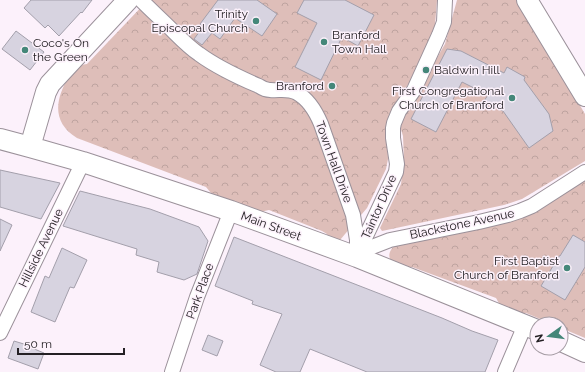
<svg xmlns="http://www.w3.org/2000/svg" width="585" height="372" font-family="Raleway,sans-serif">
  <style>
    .forest { fill: url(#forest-crowns) }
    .building { fill: #d7d3e0; stroke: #a39fab }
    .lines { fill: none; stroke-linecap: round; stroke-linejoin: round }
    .street-casing { stroke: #9b919a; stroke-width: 16 }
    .secondary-casing { stroke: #9b919a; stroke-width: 22 }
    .street { stroke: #fff; stroke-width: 14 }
    .secondary { stroke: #fff; stroke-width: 20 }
    .poi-dot { fill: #448779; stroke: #fcf1fb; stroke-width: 1.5 }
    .labels { text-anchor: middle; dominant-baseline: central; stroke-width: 3; stroke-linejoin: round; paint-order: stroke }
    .poi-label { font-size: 12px; fill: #242024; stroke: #fcf1fb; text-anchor: end }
    .street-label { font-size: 12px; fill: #242024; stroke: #fcf1fb }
  </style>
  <defs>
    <pattern id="forest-crowns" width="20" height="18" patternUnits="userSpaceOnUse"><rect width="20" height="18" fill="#debeb9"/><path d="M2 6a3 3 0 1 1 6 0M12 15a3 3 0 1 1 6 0" fill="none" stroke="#bea39f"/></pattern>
  </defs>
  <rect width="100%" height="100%" fill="#fcf1fb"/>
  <path class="forest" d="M 148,0 L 437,0 L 435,25 L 427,47 L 412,78 L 405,89 L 396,102 L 389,115 L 387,132 L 388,159 L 386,169 L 367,208 L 340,240 L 328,238 L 327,234 L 322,231 L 269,210 L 260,212 L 218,196 L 211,193 L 206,187 L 77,138 C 52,123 55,100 68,78 C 73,71 78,65 87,64 Z
    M 457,0 L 518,0 L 585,114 L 585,161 L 522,199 L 504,205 L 382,231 L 380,228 L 401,184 L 404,160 L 403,136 L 399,123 L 407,109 L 411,109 L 427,75 L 445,44 Z
    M 585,179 L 585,338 L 561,328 L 561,324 L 552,324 L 526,313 L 523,314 L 500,305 L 496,298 L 412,267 C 408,267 402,268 399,267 C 387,262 386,251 397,244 L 449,234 Z"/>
  <path class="building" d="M 31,0 L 92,0 L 82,13 L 81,12 L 59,36 L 48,25 L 45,28 L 24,8 Z
    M 218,0 L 257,0 L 277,14 L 262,36 L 235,18 L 220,39 L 212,33 L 202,45 L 194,39 L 203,27 L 200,24 Z
    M 304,0 L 345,0 L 374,15 L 358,46 L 342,37 L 321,80 L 295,67 L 317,23 L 297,13 Z
    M 16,31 L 44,52 L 30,70 L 2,49 Z
    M 447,49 L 461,51 L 504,73 L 507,67 L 525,77 L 524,80 L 549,114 L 553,131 L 529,148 L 503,111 L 484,101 L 488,95 L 462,82 L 436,132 L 411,119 Z
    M 0,170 L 60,183 L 41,219 L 0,207 Z
    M 80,191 L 150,209 L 199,227 L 208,241 L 197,274 L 184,280 L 157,272 L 159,262 L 136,255 L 137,249 L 63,226 Z
    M 0,219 L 12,225 L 0,251 Z
    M 573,235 L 585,242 L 585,267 L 565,300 L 541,286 L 559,256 L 560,256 Z
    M 234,237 L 442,318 L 472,331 L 498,340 L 485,372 L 367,372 L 310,349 L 300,372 L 276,372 L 260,365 L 282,314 L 252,304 L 253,301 L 215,286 Z
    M 62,248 L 87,260 L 74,288 L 70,287 L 55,322 L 31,312 L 45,276 L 49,278 Z
    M 208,335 L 223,341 L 217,356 L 202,350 Z
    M 14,341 L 27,345 L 27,346 L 44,353 L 38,369 L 8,358 Z"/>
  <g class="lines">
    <g class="street-casing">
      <path id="street" d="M 141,0 C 152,11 163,21 174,32 C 182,40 190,48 199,54 C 218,68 238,77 259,86 C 262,88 266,90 270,90 C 279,91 288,88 297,93 C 308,99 316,112 321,124 L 353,215 L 357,240 L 357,257
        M 358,253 L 396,172 L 397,164 L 393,138 L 393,128 L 394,123 L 399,111 L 414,90 L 439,35 L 444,22 L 445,0
        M 357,257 L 372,247 L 390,240 L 479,222 L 508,215 L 520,211 L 532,206 L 585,172
        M 0,333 L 83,162
        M 172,372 L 197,297 L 231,211
        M 505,372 L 525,325"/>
    </g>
    <g class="secondary-casing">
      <path id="secondary" d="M 527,0 L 585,96
        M 0,139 L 30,147 L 83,162 L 231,211 L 357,257 L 537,330
        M 30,147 L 46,92 L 50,84 L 128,0
        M 561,341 L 585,352"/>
    </g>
    <use href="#street" class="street"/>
    <use href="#secondary" class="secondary"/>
  </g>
  <g class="poi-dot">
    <circle cx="256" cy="21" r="4"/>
    <circle cx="324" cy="42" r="4"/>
    <circle cx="25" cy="50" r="4"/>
    <circle cx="426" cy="70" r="4"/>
    <circle cx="332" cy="86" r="4"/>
    <circle cx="512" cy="98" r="4"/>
    <circle cx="567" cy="268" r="4"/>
  </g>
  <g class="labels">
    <g class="poi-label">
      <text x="248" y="14">Trinity<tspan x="248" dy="14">Episcopal Church</tspan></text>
      <text x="332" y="35" text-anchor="start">Branford<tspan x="332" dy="14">Town Hall</tspan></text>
      <text x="33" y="43" text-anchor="start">Coco's On<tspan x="33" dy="14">the Green</tspan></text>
      <text x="434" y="70" text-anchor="start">Baldwin Hill</text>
      <text x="324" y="86">Branford</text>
      <text x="504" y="91">First Congregational<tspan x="504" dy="14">Church of Branford</tspan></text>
      <text x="559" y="261">First Baptist<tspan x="559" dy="14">Church of Branford</tspan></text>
    </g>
    <g class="street-label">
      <text transform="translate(334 162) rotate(70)">Town Hall Drive</text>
      <text transform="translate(379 207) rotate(-66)">Taintor Drive</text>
      <text transform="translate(462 224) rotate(-12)">Blackstone Avenue</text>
      <text transform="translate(271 226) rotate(20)">Main Street</text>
      <text transform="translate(41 248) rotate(-64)">Hillside Avenue</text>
      <text transform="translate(200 291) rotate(-70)">Park Place</text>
    </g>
  </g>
  <g transform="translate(549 336) rotate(256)"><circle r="19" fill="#fcf1fb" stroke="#a69da5"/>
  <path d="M0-3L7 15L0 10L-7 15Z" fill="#448779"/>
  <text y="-6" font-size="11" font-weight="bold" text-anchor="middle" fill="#242024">N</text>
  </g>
  <path d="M18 348v6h106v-6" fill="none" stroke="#242024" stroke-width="2"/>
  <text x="24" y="348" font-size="12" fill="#242024" stroke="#fcf1fb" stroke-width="3" paint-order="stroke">50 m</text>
</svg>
